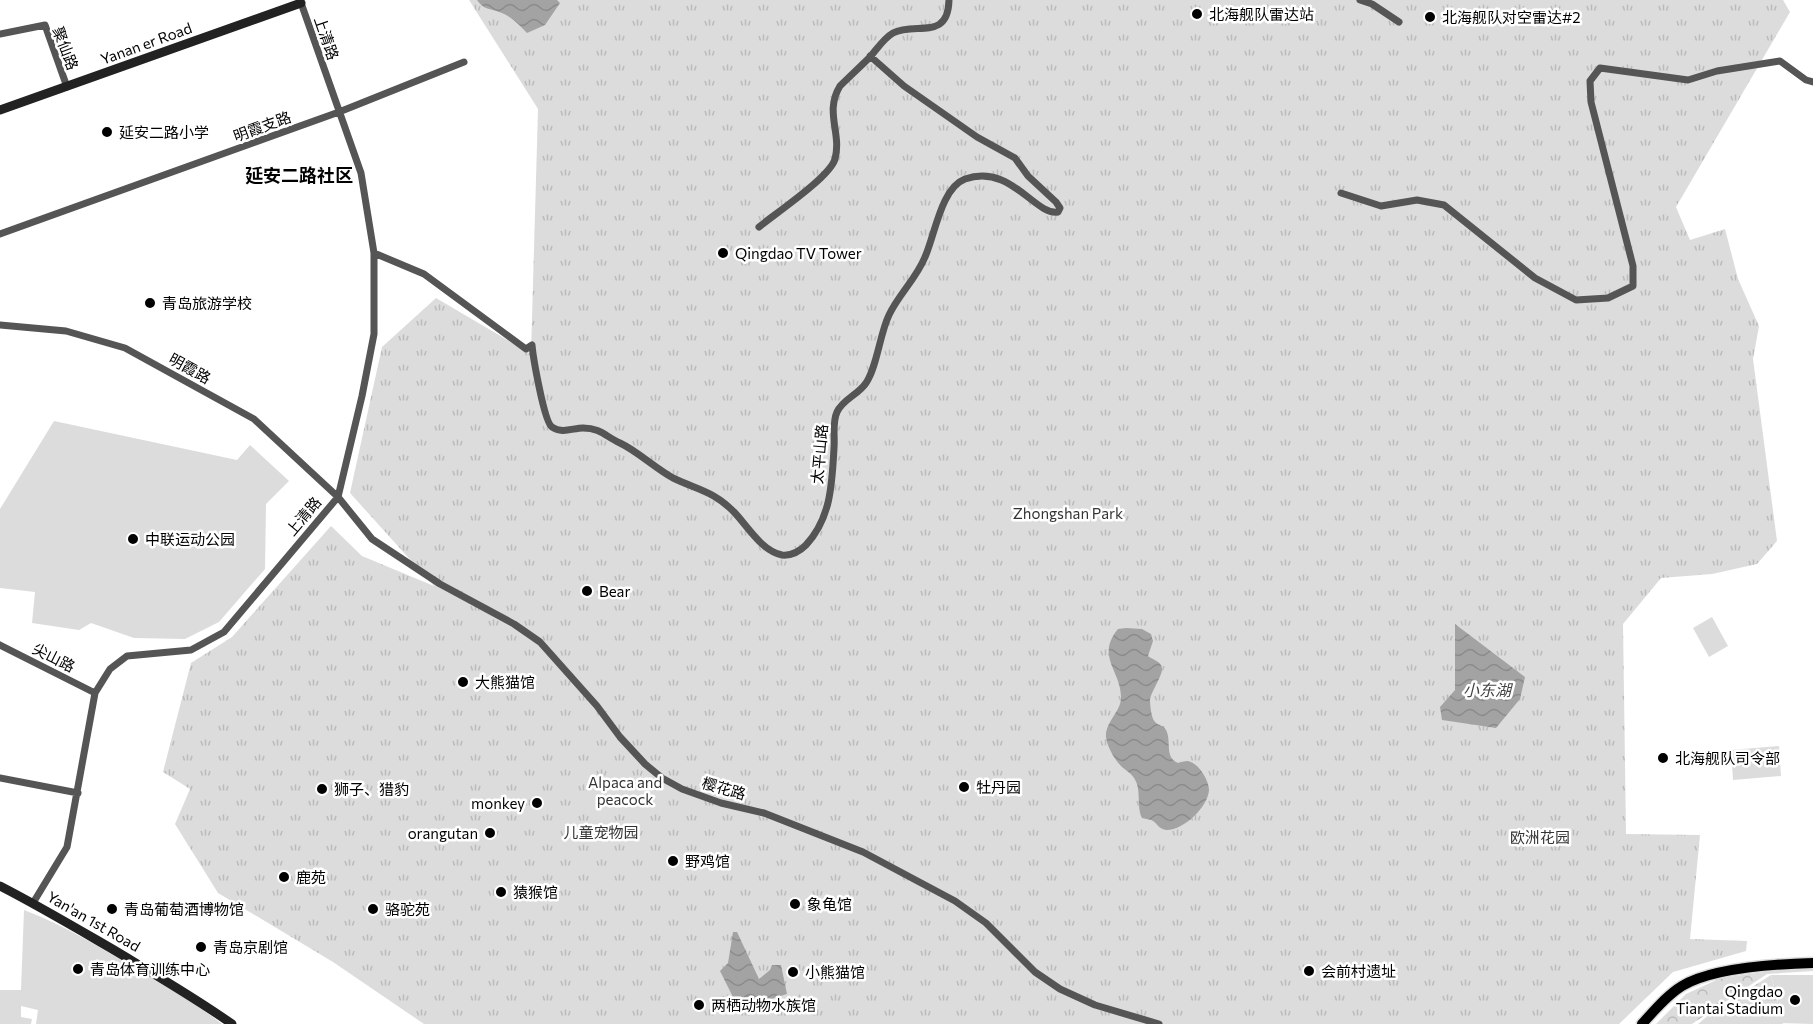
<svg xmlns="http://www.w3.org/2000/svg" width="1813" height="1024" font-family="Commissioner,'Noto Sans SC',sans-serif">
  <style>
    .green { fill: #dcdcdc }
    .forest { fill: url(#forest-crowns) }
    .park { fill: url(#park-tufts) }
    .water { fill: url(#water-waves) }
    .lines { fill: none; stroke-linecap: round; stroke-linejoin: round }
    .primary-casing { stroke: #dbdbdb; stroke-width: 13 }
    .street { stroke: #555; stroke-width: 7 }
    .secondary { stroke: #222; stroke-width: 9 }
    .primary { stroke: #000; stroke-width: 10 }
    .poi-dot { fill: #000; stroke: #fff; stroke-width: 2 }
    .labels { text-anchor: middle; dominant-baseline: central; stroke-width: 5; stroke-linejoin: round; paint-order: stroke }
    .poi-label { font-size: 15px; fill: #000; stroke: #fff; text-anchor: start }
    .street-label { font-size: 15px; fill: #000; stroke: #fff }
    .park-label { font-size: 15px; fill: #333; stroke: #fff }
    .water-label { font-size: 16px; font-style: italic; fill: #444; stroke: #fff }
    .quarter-label { font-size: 18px; font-weight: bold; fill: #000; stroke: #fff }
  </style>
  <defs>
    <pattern id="forest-crowns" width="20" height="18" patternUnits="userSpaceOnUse" patternTransform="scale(1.5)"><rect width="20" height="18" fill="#dcdcdc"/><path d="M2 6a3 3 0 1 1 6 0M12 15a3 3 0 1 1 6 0" fill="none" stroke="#bbb"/></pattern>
    <pattern id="park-tufts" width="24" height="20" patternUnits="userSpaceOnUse" patternTransform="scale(1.5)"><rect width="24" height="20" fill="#dcdcdc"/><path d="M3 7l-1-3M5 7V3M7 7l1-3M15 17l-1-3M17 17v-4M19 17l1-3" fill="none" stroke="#bbb"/></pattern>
    <pattern id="water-waves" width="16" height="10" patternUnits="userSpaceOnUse" patternTransform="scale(1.5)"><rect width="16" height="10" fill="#a3a3a3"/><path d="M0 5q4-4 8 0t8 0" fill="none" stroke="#8b8b8b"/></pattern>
  </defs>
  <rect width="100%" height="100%" fill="#fff"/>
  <path class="green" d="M 54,421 L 237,460 L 250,445 L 289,481 L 266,504 L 265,569 L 219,622 L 185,639 L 134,638 L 91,623 L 79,630 L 32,623 L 35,592 L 0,588 L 0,509 Z
    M 1712,617 L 1728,646 L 1709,657 L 1693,628 Z
    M 1779,746 L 1781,776 L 1733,780 L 1731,750 Z
    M 24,910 C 64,925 103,949 140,971 C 168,988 197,1004 222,1024 L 36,1024 L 38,1010 L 21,1006 L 21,1017 L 32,1019 L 31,1024 L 0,1024 L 0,990 L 21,990 Z
    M 1771,975 L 1813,975 L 1813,1024 L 1779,1023 L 1781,1015 Z"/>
  <path class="forest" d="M 1813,965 L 1813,971 L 1767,974 L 1692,1024 L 1656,1024 L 1686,994 L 1721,978 Z"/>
  <path class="park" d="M 469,0 L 1783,0 L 1790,12 L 1676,207 L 1690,240 L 1725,229 L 1738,279 L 1759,326 L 1753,359 L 1777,541 L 1757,564 L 1712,574 L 1661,578 L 1623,624 L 1626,834 L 1700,835 L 1690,939 L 1747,941 L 1746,951 L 1673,972 L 1619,1024 L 424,1024 L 333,962 L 218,893 L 175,824 L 190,789 L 163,772 L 191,663 L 232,637 L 331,526 L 362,556 L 434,586 L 350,493 L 382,347 L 436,298 L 531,354 L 538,109 Z
    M 1771,975 L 1783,1024 L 1698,1024 L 1711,1013 Z"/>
  <path class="water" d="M 477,0 L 557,0 L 560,3 L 545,25 L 527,33 C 519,25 510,15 499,12 C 489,8 484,10 477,0 Z
    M 1455,624 L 1525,677 L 1520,699 L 1496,728 L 1442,720 L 1440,707 L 1455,690 Z
    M 1126,628 L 1142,629 L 1151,634 L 1153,641 L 1148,656 C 1153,660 1161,661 1162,668 C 1163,675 1152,690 1150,699 C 1150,704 1151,718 1155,722 C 1159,726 1163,725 1166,730 C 1172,742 1164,757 1178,763 C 1180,762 1185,761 1187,761 C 1198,762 1209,780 1209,790 C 1208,807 1183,831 1166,830 C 1158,829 1157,822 1151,820 C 1148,819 1145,819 1142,818 C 1136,806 1142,789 1134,778 C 1131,773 1125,770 1121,766 C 1114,759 1107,746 1106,737 C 1105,723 1120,712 1121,699 C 1122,671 1095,657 1118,629 Z
    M 733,932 L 737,932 L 759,979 L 770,970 L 772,965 L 781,965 L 787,994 L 739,1009 L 720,971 L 728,963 Z"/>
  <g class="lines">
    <g class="primary-casing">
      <path id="primary" d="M 1642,1024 C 1654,1011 1667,995 1682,986 C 1712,968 1778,964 1813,963"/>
    </g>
    <path class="street" d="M 1360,0 L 1372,4 L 1399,22
      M 0,34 L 45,25 L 67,87
      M 1341,193 L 1381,206 L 1417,200 L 1444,205 L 1535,278 L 1576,300 L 1608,298 L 1633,286 L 1633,266 L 1591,102 L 1590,81 L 1600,68 L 1688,80 L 1717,71 L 1780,61 L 1806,80 L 1813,82
      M 759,227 C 776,213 830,177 835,159 C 842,133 824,112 840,86 C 850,76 860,67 870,57 C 877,49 884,38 893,33 C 915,21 948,42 949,0
      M 0,234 L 339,112 L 464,62
      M 374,253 L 424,274 L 526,349 L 532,345 C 533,356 544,422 552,427 C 562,434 573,428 583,428 C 601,428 606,437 620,443 C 637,451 655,468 673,478 C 698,490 714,491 735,513 C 748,527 762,551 782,555 C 792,556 799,552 806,545 C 831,518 832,484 834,448 C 835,436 832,423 837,412 C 843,399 858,395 866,383 C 877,367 880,333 889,315 C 899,294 916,279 925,257 C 935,235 941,188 965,179 C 1011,163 1035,216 1058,212 L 1060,208 L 1056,202 L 1028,176 L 1015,158 L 977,137 L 904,86 L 870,56
      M 0,325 L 66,331 L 125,348 L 254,419 L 338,497 L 372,539 L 440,584 L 514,624 L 540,642 L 597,706 L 620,737 L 645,764 L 662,778 L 682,789 L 721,803 L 764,813 L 863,852 L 955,901 L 986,923 L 1035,972 L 1060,989 L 1095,1005 L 1159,1024
      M 0,645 L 95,693
      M 0,778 L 78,793
      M 33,903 L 67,847 L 95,693 L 110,669 L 127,656 L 191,650 L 224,632 L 338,497 L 362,396 L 374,334 L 374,253 L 361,173 L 300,0"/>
    <path class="secondary" d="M 0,110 L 301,3
      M 0,886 C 39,906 76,928 114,950 C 154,974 194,997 232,1024"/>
    <use href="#primary" class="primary"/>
  </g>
  <g class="poi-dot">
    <circle cx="1197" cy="14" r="6"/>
    <circle cx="1430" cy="17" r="6"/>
    <circle cx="107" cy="132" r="6"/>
    <circle cx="723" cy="253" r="6"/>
    <circle cx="150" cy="303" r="6"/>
    <circle cx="133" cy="539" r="6"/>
    <circle cx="587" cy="591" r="6"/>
    <circle cx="463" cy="682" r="6"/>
    <circle cx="1663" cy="758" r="6"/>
    <circle cx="964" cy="787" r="6"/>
    <circle cx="322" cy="789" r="6"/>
    <circle cx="537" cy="803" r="6"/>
    <circle cx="490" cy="833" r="6"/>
    <circle cx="673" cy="861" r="6"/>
    <circle cx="284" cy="877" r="6"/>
    <circle cx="501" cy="892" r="6"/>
    <circle cx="795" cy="904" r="6"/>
    <circle cx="112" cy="909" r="6"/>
    <circle cx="373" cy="909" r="6"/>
    <circle cx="201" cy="947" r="6"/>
    <circle cx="78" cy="969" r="6"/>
    <circle cx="1309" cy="971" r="6"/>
    <circle cx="793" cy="972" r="6"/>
    <circle cx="1795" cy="1000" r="6"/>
    <circle cx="699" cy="1005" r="6"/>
  </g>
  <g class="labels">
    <g class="poi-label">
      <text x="1209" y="14">北海舰队雷达站</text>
      <text x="1442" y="17">北海舰队对空雷达#2</text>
      <text x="119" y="132">延安二路小学</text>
      <text x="735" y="253">Qingdao TV Tower</text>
      <text x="162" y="303">青岛旅游学校</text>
      <text x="145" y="539">中联运动公园</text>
      <text x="599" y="591">Bear</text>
      <text x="475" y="682">大熊猫馆</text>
      <text x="1675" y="758">北海舰队司令部</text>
      <text x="976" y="787">牡丹园</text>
      <text x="334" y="789">狮子、猎豹</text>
      <text x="525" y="803" text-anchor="end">monkey</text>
      <text x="478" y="833" text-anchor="end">orangutan</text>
      <text x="685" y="861">野鸡馆</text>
      <text x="296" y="877">鹿苑</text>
      <text x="513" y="892">猿猴馆</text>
      <text x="807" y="904">象龟馆</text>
      <text x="124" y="909">青岛葡萄酒博物馆</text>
      <text x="385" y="909">骆驼苑</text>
      <text x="213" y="947">青岛京剧馆</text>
      <text x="90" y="969">青岛体育训练中心</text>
      <text x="1321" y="971">会前村遗址</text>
      <text x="805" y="972">小熊猫馆</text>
      <text x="1783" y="991" text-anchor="end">Qingdao<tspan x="1783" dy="17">Tiantai Stadium</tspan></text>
      <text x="711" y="1005">两栖动物水族馆</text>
    </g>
    <g class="street-label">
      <text transform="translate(327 38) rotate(71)">上清路</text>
      <text transform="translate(146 43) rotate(-20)">Yanan er Road</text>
      <text transform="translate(66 48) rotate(69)">聚仙路</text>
      <text transform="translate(262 126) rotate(-20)">明霞支路</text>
      <text transform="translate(190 368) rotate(29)">明霞路</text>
      <text transform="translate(819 454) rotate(-85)">太平山路</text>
      <text transform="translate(303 516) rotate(-50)">上清路</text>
      <text transform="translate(54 657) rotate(27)">尖山路</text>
      <text transform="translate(724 788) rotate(16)">樱花路</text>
      <text transform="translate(94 921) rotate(30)">Yan'an 1st Road</text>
    </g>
    <g class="park-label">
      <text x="1068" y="513">Zhongshan Park</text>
      <text x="625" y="782">Alpaca and<tspan x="625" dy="17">peacock</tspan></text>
      <text x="601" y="832">儿童宠物园</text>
      <text x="1540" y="837">欧洲花园</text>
    </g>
    <g class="water-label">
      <text x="1487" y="689">小东湖</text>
    </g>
    <g class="quarter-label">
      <text x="299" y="175">延安二路社区</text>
    </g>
  </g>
</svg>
